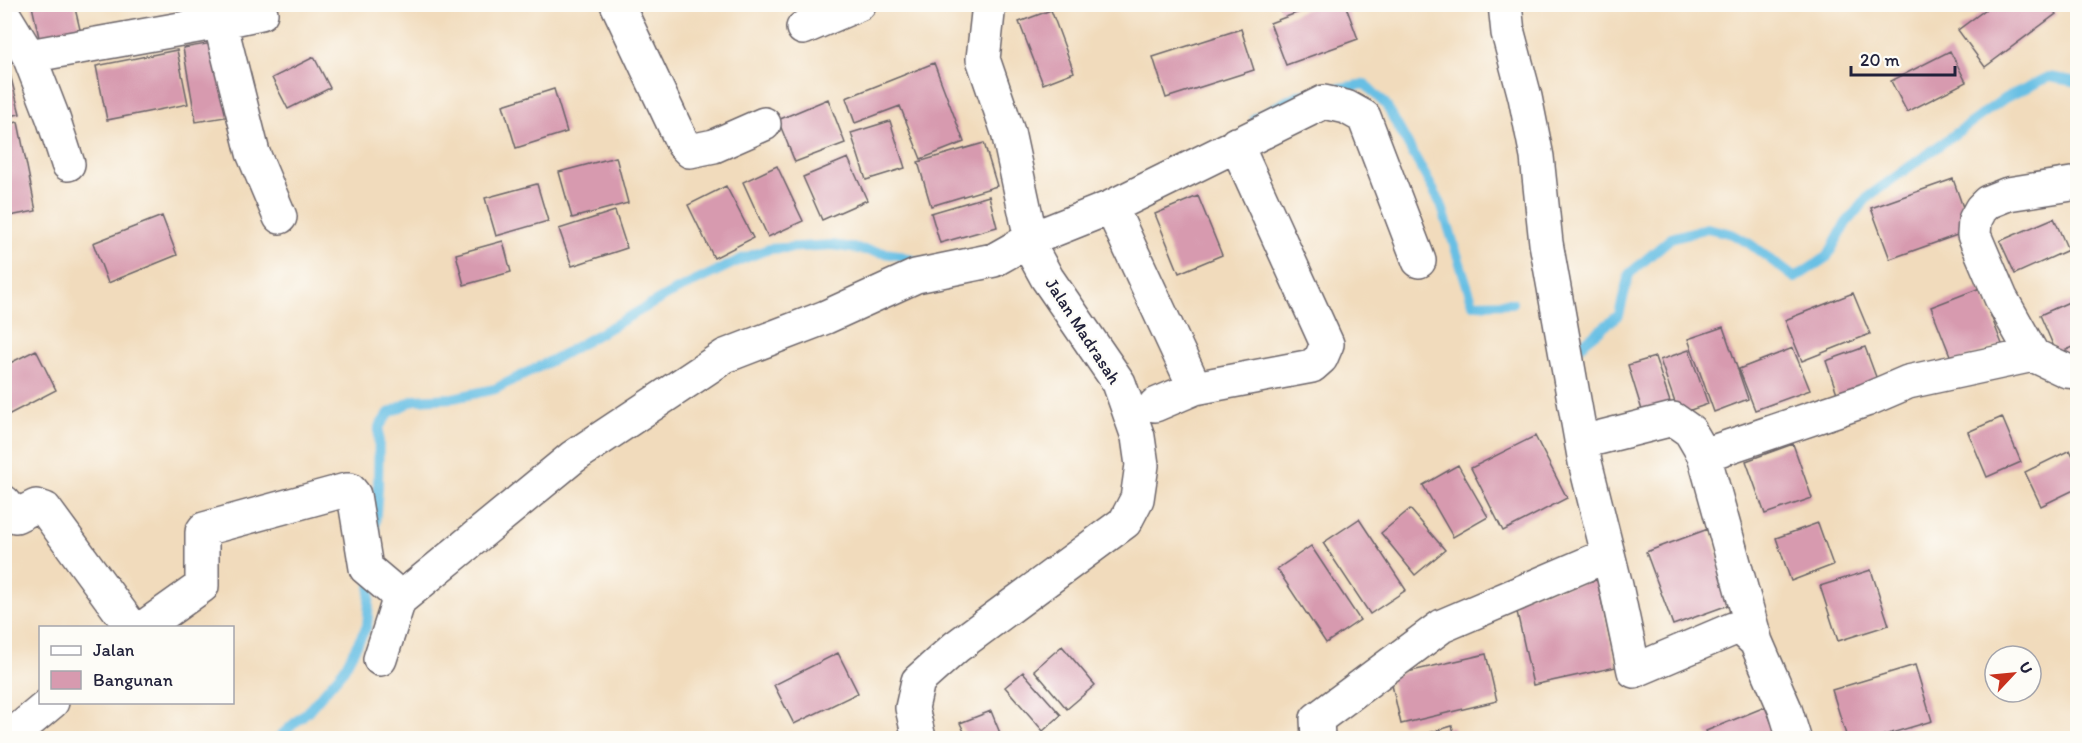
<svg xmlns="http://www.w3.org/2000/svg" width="2082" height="743" font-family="Itim,sans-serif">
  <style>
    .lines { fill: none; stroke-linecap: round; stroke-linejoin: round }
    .stream { stroke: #67bfe4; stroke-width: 10 }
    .building { fill: #d79aaf }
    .minor-casing { stroke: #6a6368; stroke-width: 36 }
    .minor { stroke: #fff; stroke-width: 33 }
    .labels { text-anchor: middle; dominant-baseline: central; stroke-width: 4.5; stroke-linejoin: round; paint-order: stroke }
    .street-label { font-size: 18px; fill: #22223b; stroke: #fdfcf7 }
  </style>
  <rect width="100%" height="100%" fill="#fdfcf7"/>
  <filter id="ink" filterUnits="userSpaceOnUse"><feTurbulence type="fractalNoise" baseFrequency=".0167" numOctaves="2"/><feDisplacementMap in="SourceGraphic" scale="12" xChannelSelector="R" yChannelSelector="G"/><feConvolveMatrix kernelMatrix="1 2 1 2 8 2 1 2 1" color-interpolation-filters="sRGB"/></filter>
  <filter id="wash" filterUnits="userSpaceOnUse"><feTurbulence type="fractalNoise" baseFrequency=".008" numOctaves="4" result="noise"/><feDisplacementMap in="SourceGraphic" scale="24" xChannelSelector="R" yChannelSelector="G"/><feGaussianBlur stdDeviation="1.35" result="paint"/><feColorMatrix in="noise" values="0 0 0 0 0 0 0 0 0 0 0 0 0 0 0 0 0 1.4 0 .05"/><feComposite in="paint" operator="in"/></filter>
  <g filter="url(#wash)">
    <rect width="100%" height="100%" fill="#f1dbbc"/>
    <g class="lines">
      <path class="stream" d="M 1255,118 L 1298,95 L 1365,84 L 1386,105 L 1441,204 L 1473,304 L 1512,303
        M 1576,349 L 1619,315 L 1629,274 L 1671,238 L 1707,228 L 1732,234 L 1750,244 L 1795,278 L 1827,257 L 1846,223 L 1869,196 L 2005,98 L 2049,77 L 2078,82
        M 374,537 L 378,488 L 379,427 L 389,413 L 414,400 L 453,398 L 495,389 L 558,357 L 671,293 L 742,259 L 769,249 L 832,245 L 898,255 L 917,262 L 923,262
        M 278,738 L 308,711 L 344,669 L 367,626 L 371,579"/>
    </g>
    <g id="blocks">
      <path class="building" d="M 37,4 L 74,4 L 83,42 L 42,51 L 32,6 Z
        M 1278,4 L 1299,4 L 1299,5 L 1281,12 Z
        M 1320,4 L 1345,4 L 1358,39 L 1286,65 L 1270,23 Z
        M 1993,4 L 2049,4 L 2056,14 L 1985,67 L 1958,30 Z
        M 1051,10 L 1074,72 L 1043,84 L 1019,22 Z
        M 1241,29 L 1254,70 L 1166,98 L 1153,57 Z
        M 224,41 L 237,115 L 196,122 L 183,48 Z
        M 4,50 L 20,114 L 4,117 Z
        M 177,50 L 188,104 L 107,120 L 96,66 Z
        M 1950,51 L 1966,82 L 1907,112 L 1891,81 Z
        M 314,57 L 330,88 L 288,109 L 272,78 Z
        M 934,63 L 964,142 L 921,159 L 900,106 L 855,123 L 846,98 Z
        M 554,89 L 567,132 L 516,148 L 503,105 Z
        M 828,99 L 845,143 L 795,162 L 778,120 Z
        M 890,121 L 905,168 L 866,180 L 851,133 Z
        M 18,122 L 36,211 L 4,217 L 4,125 Z
        M 984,143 L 997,186 L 931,206 L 918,162 Z
        M 616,157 L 628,203 L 572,218 L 559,172 Z
        M 848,158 L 867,200 L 822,220 L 803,177 Z
        M 777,166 L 803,221 L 768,237 L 743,182 Z
        M 1953,179 L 1971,230 L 1890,259 L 1871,208 Z
        M 537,184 L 548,221 L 496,236 L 485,198 Z
        M 726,186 L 753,238 L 714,258 L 688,205 Z
        M 989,196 L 997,227 L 940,243 L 931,213 Z
        M 1198,196 L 1222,255 L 1179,273 L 1155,214 Z
        M 615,211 L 627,248 L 572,266 L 559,229 Z
        M 162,216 L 177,255 L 108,283 L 93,243 Z
        M 2054,218 L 2068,250 L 2015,274 L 2000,241 Z
        M 503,241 L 511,272 L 464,285 L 456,254 Z
        M 1980,288 L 2002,344 L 1953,363 L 1931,307 Z
        M 1853,293 L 1870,334 L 1802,361 L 1785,320 Z
        M 2078,298 L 2078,345 L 2057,354 L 2040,315 Z
        M 1723,327 L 1748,399 L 1714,412 L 1688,339 Z
        M 1865,347 L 1879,385 L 1839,399 L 1826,361 Z
        M 1793,348 L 1810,390 L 1755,410 L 1739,369 Z
        M 36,350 L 56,390 L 4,417 L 4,366 Z
        M 1689,350 L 1708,404 L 1679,414 L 1660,360 Z
        M 1655,357 L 1673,411 L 1645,420 L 1628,365 Z
        M 2002,417 L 2021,462 L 1987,477 L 1968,432 Z
        M 1535,436 L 1567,498 L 1503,531 L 1471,468 Z
        M 1793,444 L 1812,498 L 1765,514 L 1746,461 Z
        M 2070,450 L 2078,466 L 2078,488 L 2041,506 L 2025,472 Z
        M 1458,465 L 1488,517 L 1453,537 L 1423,485 Z
        M 1410,509 L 1445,550 L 1415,575 L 1381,533 Z
        M 1359,519 L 1406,590 L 1370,614 L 1323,543 Z
        M 1818,523 L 1833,565 L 1791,581 L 1776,538 Z
        M 1708,529 L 1734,603 L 1673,625 L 1646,552 Z
        M 1311,546 L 1360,620 L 1326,643 L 1277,569 Z
        M 1871,570 L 1889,625 L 1838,641 L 1820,586 Z
        M 1597,580 L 1616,667 L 1533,685 L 1514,598 Z
        M 1062,646 L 1095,685 L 1067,709 L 1034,670 Z
        M 838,653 L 858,693 L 794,724 L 774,685 Z
        M 1486,654 L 1497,701 L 1401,724 L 1390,676 Z
        M 1915,665 L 1932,721 L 1875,738 L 1847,738 L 1832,690 Z
        M 1023,672 L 1061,715 L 1043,731 L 1005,687 Z
        M 1765,707 L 1777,736 L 1771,738 L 1709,738 L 1706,731 Z
        M 991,711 L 1002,738 L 967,738 L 960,723 Z
        M 1452,726 L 1456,738 L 1412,738 Z"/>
    </g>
  </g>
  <g filter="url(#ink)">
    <use href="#blocks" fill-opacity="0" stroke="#6a6368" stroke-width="1.5"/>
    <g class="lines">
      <g class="minor-casing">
        <path id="minor" d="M 617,4 L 683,144 L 690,151 L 714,146 L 764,124
          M 1505,4 L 1508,33 L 1525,97 L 1537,157 L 1546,243 L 1585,462 L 1616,586 L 1634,671 L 1733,629 L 1743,630 L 1756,642 L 1785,709 L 1794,738
          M 4,15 L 29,56 L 53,118 L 68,164
          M 220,22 L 253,153 L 280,217
          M 803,28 L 859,4
          M 29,56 L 220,22 L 261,13
          M 1111,207 L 1195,388
          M 2033,355 L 2001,298 L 1974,235 L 1975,220 L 1981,209 L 1988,202 L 2008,194 L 2078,183
          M 1155,405 L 1195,388 L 1312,366 L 1321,358 L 1327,344 L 1236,144
          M 1582,442 L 1673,419 L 1690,431 L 1704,455 L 1866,400 L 1908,382 L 2033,355 L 2067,371 L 2078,372
          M 1704,455 L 1756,642
          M 4,502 L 16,516 L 36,506 L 45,509 L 132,628
          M 143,628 L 202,586 L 202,532 L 204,529 L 346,490 L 350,490 L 354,495 L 366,568 L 392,590 L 399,600 L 573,457 L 725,356 L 826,317 L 916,276 L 994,260 L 1031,239 L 1111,207 L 1324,102 L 1346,107 L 1364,117 L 1419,261
          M 380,659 L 399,600
          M 9,738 L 52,702
          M 919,738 L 912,708 L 918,681 L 956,647 L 1125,522 L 1137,499 L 1142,465 L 1138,437 L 1119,383 L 1047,278 L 1030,247 L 1031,239 L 1008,132 L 983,59 L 989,4
          M 1318,738 L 1317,719 L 1442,626 L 1608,555"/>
      </g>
      <use href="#minor" class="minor"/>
    </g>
  </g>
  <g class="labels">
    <g class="street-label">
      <text transform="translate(1083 331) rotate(57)">Jalan Madrasah</text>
    </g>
  </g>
  <rect width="2082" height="743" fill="none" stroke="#fdfcf7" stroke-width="24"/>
  <rect x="39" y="626" width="195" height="78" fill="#fdfcf7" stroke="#a5a5ac" stroke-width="1.5"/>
  <rect x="51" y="646" width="30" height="9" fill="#ffffff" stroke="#a5a5ac" stroke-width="1.5"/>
  <text x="93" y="656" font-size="18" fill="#22223b">Jalan</text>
  <rect x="51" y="671" width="30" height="18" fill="#d79aaf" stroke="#a5a5ac" stroke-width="1.5"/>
  <text x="93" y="686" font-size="18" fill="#22223b">Bangunan</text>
  <g transform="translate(2013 674) rotate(64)"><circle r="28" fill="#fdfcf7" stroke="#a5a5ac" stroke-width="1.5"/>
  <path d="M0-4.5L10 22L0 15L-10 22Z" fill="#c8321e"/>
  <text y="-9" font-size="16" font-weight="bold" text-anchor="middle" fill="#22223b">U</text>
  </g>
  <path d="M1851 66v9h104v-9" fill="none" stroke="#22223b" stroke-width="3"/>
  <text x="1860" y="66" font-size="18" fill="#22223b" stroke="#fdfcf7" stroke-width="4.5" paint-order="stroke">20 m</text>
</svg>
